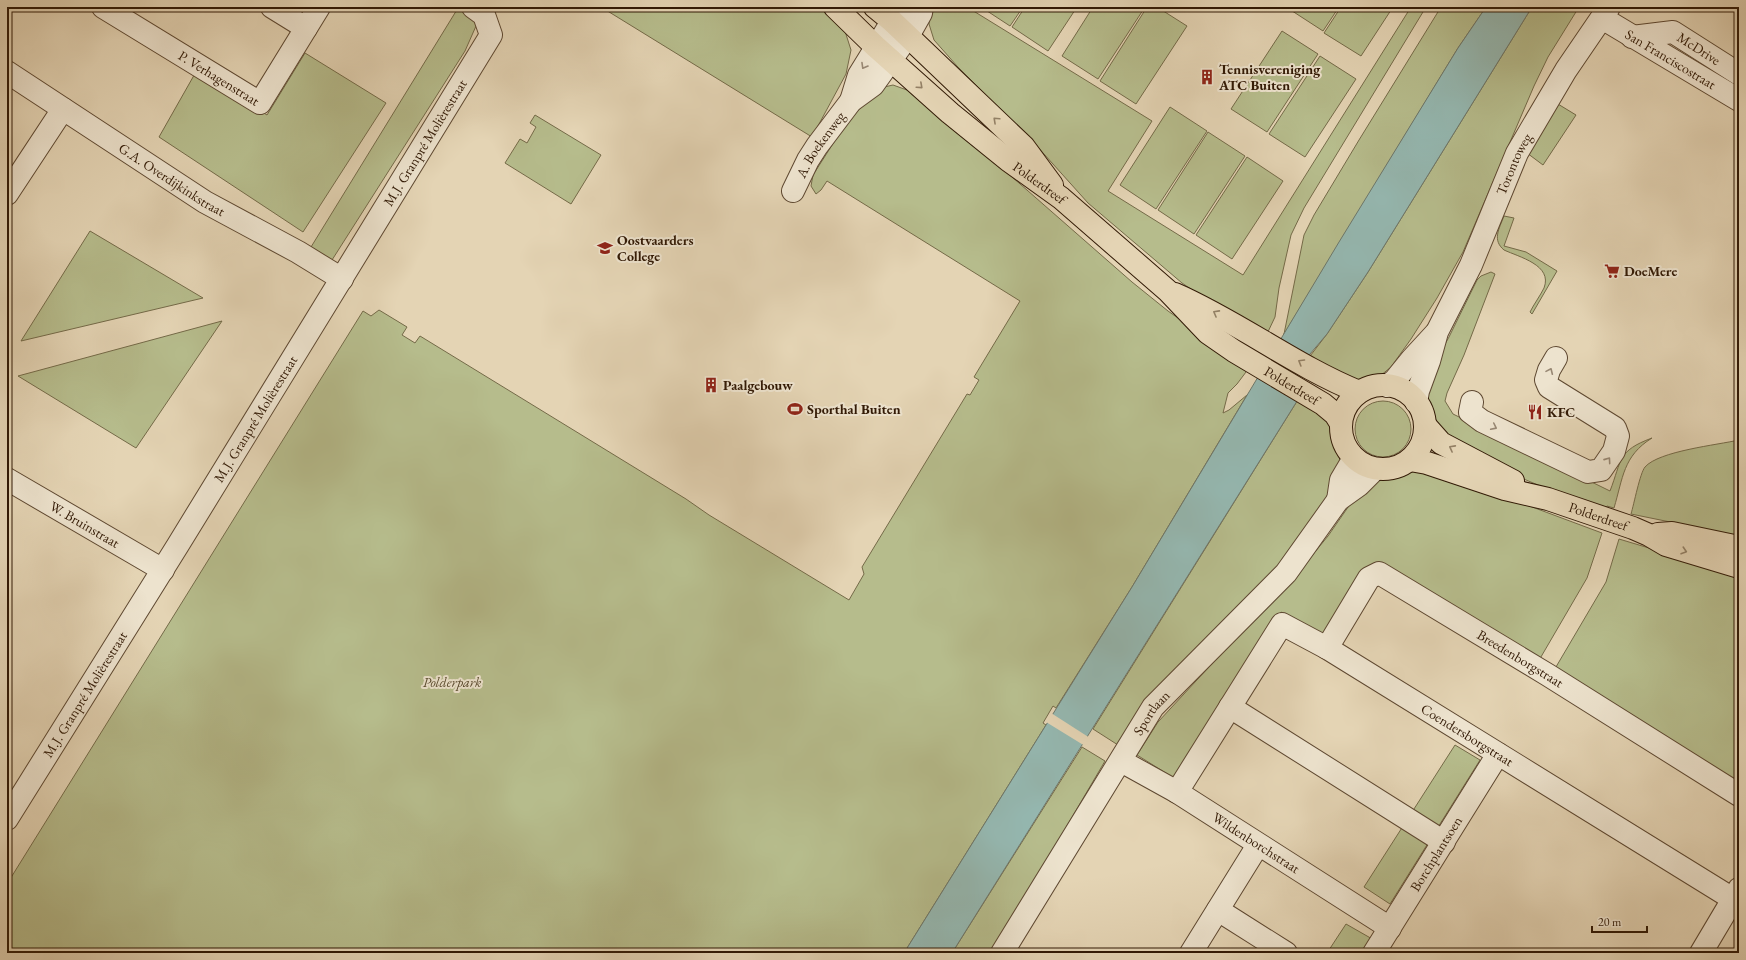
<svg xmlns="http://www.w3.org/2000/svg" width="1746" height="960" font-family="'EB Garamond',serif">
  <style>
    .green { fill: #b6bc8c; stroke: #746a48 }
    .water { fill: #95b8b1; stroke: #6d786c }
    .pier { fill: #e4d4b4 }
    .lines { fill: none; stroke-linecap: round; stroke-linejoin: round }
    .minor-casing { stroke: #5e4831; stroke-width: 24 }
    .major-casing { stroke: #311905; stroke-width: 24 }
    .minor { stroke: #ede3ce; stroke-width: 22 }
    .major { stroke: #e4d4b4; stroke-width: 22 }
    .oneway { stroke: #988874 }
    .oneway2 { stroke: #938065 }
    .labels { text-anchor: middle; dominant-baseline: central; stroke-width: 4; stroke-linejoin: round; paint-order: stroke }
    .street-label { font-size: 14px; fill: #311905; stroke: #ede3ce }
    .poi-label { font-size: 14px; font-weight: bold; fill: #311905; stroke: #ede3ce; text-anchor: start }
    .park-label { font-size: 14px; font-style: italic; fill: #594a2e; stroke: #ede3ce }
  </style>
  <rect width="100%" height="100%" fill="#e4d4b4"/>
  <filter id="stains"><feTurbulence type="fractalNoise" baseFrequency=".005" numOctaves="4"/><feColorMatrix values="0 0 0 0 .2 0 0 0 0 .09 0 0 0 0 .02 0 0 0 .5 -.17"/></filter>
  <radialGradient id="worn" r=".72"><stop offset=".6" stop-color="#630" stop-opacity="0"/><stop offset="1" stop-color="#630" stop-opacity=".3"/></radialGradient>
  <path class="green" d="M 601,7 L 822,7 L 844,28 L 851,50 L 846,74 L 812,137 Z
    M 930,7 L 967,7 L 1152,121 L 1108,191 L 1243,275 L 1411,7 L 1426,7 L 1304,208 L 1291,235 L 1279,288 L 1275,317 L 1266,336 L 1234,318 L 1182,283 L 1088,203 L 1035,144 L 957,66 L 934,40 L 929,24 Z
    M 981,7 L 1023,7 L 1010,26 Z
    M 1025,7 L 1077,7 L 1048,51 L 1012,27 Z
    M 1093,7 L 1145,7 L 1098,79 L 1062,56 Z
    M 1147,7 L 1157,7 L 1187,26 L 1136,104 L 1100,81 Z
    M 1286,7 L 1339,7 L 1323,31 Z
    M 1341,7 L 1393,7 L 1361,56 L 1324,33 Z
    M 1441,7 L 1486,7 L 1458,48 L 1284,334 L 1304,235 L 1314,215 L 1359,140 Z
    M 1532,7 L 1579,7 L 1548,57 L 1534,86 L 1463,252 L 1437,298 L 1411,339 L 1391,367 L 1380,376 L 1360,383 L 1307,360 L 1327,334 L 1368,272 Z
    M 458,8 L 476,19 L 476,26 L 465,51 L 332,260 L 311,247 Z
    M 1282,31 L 1318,54 L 1267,132 L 1231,109 Z
    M 305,53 L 386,103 L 303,232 L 159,137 L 197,70 L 267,115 Z
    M 1320,56 L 1356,79 L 1305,157 L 1269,134 Z
    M 893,85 L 907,90 L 923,99 L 1132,282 L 1168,311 L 1249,368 L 1237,384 L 1228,393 L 1223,413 L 1229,410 L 1247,395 L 1132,587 L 1056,708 L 1053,706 L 1043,723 L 1046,725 L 904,953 L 7,953 L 7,884 L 363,311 L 371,316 L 379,310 L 407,327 L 402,335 L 415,343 L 420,336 L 686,499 L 709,515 L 849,600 L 864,574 L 862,567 L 967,394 L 970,395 L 979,380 L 974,377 L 1020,301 L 827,181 L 821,190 L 816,194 L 811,186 L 813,175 L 855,109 L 880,88 Z
    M 1553,101 L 1576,115 L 1543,165 L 1527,153 Z
    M 1170,107 L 1207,131 L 1156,209 L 1120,185 Z
    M 535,115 L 601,155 L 571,204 L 505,163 L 520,139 L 527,143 L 536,127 L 530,123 Z
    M 1208,132 L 1245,156 L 1194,234 L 1158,210 Z
    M 1247,157 L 1283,181 L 1232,259 L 1196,235 Z
    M 1504,216 L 1514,218 L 1504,246 L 1526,252 L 1557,271 L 1532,314 L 1530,312 C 1534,304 1540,296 1544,288 C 1553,265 1519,257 1504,250 C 1492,240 1499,229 1504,216 Z
    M 90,231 L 203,298 L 21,341 Z
    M 1491,272 L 1495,274 L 1464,355 L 1447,393 L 1445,401 L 1453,414 L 1610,491 C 1622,460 1617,451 1652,438 C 1623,456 1623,478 1614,508 L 1607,506 L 1605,510 L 1564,496 L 1519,477 L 1451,441 L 1433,422 L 1426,403 L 1430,371 L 1449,337 L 1477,280 L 1481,276 Z
    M 222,321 L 136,448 L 18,376 Z
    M 1299,398 L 1330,422 L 1335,435 L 1341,466 L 1324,508 L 1291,552 L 1157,692 L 1118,745 L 1093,729 Z
    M1355 429a28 28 0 1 1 56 0a28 28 0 1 1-56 0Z
    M 1739,440 L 1739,536 L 1631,514 C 1634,504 1640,473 1645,467 C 1659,451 1717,445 1739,440 Z
    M 1409,469 L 1441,473 L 1602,533 L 1587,578 L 1538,662 L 1389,570 L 1324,636 L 1281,612 L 1177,780 L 1137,755 L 1158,722 L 1310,558 L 1328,536 L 1360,490 L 1375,476 L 1400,473 Z
    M 1619,539 L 1739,575 L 1739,788 L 1553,672 L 1606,582 Z
    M 1455,745 L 1480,760 L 1390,904 L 1364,887 Z
    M 1082,747 L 1105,761 L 1034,882 L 990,953 L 952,953 Z
    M 1346,924 L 1374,940 L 1365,953 L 1327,953 Z"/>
  <path class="water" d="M 1486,7 L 1532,7 L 1368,272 L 1327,334 L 1310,354 L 1297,376 L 1299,398 L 952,953 L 904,953 L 1132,587 L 1339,242 L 1458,48 Z"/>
  <path class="pier" d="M 1051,713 L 1090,738 L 1085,746 L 1046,722 Z"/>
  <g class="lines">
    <g class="minor-casing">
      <g id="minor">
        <path id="s1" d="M 103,7 L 260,103 L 319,7"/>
        <path d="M 272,7 L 306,28"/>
        <path id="s2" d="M 1602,18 L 1739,100"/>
        <path id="s3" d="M 1632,37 L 1673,32 L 1739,74"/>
        <path id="s4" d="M 7,72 L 205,202 L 298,252 L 342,279"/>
        <path d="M 851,101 L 859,75 L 901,7"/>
        <path id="s5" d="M 793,191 L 808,160 L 817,146 L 851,101 L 873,85 L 908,36 L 921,13 L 922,7"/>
        <path d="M 7,194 L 63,109"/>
        <path d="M 1387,386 L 1395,380 L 1412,359 L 1435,334"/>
        <path id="s6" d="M 1416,402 L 1418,391 L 1429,361 L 1437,332 L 1471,265 L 1517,153 L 1566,70 L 1609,7"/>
        <path d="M 1472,402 L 1470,412 L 1482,421 L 1588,472 L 1601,470 L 1614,451 L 1618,436 L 1615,428 L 1549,387 L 1546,380 L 1549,370 L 1556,358"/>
        <path id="s7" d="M 7,479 L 163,570"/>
        <path d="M 1338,500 L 1341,480 L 1354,458"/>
        <path id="s8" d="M 1327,648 L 1369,578 L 1379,573 L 1548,675 L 1739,795"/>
        <path d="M 1230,707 L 1444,842"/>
        <path id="s9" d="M 1121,761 L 1177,792 L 1390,928"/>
        <path id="s10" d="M 1177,792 L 1282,624 L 1327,648 L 1733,899"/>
        <path id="s11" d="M 7,819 L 178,545 L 491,35 L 484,15 L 473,7"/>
        <path d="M 1218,910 L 1286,953"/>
        <path id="s12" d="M 1002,953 L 1153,707 L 1286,573 L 1338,500 L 1359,485 L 1375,469"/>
        <path d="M 1191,953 L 1258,845"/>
        <path id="s13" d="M 1374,953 L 1498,754"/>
        <path d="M 1701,953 L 1739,889"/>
      </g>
    </g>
    <g class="major-casing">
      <g id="major">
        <path id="s14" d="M 835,7 L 875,46 L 950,113 L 1008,160 L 1061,198 L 1168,291 L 1208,333 L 1234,351 L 1323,404 L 1335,414 L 1340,422"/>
        <path d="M 875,7 L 892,21 L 1024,147 L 1052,185"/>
        <path d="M 1175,294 C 1239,322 1295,366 1359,392"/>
        <circle cx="1383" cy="427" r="42"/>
        <path d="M 1425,425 L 1441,443 L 1513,481"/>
        <path id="s15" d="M 1410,460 L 1427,463 L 1505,489 L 1548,499 L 1633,528 L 1649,535 L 1666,545 L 1739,567"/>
        <path d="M 1658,534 L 1672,533 L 1739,547"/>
      </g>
    </g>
    <use href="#minor" class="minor"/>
    <use href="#major" class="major"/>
  </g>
  <defs><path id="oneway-chevron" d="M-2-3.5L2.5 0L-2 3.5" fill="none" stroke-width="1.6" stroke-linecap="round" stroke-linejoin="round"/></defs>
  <g class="oneway">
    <use href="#oneway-chevron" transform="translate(864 66) rotate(120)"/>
    <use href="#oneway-chevron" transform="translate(1550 371) rotate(-66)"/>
    <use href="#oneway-chevron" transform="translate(1494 427) rotate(26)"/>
    <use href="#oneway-chevron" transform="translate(1608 460) rotate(-55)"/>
  </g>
  <g class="oneway2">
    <use href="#oneway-chevron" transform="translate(920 86) rotate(42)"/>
    <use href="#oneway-chevron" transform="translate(996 120) rotate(-137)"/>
    <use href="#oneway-chevron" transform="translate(1216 313) rotate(-151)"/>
    <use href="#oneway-chevron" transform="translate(1301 362) rotate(-149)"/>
    <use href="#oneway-chevron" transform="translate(1452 448) rotate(-152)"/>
    <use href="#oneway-chevron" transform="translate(1684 551) rotate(18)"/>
  </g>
  <defs>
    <g id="building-bare" transform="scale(1.2)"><path d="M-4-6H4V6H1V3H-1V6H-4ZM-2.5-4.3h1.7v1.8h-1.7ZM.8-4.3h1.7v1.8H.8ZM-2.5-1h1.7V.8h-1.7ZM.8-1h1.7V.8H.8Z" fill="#8f2418" stroke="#ede3ce" stroke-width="2.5" paint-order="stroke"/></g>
    <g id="school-bare" transform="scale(1.2)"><path d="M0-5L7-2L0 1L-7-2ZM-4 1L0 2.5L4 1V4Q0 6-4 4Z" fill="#8f2418" stroke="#ede3ce" stroke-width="2.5" paint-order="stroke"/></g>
    <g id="supermarket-bare" transform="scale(1.2)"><path d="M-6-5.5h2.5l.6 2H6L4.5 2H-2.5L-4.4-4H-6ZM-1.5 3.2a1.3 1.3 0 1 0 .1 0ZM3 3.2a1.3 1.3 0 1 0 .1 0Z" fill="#8f2418" stroke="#ede3ce" stroke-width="2.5" paint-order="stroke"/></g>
    <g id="stadium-bare" transform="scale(1.2)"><path d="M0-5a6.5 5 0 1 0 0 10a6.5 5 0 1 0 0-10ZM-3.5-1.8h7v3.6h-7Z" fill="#8f2418" stroke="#ede3ce" stroke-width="2.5" paint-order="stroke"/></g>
    <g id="restaurant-bare" transform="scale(1.2)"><path d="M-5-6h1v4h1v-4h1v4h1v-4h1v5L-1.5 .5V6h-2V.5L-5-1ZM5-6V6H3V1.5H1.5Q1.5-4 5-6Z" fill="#8f2418" stroke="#ede3ce" stroke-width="2.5" paint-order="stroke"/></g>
  </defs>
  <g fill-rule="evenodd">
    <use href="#building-bare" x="1207" y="77"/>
    <use href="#school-bare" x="605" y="248"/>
    <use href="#supermarket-bare" x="1612" y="271"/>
    <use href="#building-bare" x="711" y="385"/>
    <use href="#stadium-bare" x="795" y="409"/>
    <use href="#restaurant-bare" x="1535" y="412"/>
  </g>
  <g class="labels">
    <g class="street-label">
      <text stroke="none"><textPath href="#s3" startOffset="72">McDrive</textPath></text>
      <text stroke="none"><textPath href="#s2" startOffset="80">San Franciscostraat</textPath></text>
      <text stroke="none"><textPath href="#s1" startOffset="136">P. Verhagenstraat</textPath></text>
      <text stroke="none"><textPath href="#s11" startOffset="795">M.J. Granpré Molièrestraat</textPath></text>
      <text stroke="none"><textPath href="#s5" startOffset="54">A. Boekenweg</textPath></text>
      <text stroke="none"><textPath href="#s6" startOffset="258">Torontoweg</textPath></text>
      <text stroke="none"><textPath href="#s14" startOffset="270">Polderdreef</textPath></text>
      <text stroke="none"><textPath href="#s4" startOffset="197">G.A. Overdijkinkstraat</textPath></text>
      <text stroke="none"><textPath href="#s14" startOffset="595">Polderdreef</textPath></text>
      <text stroke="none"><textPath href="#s11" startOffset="471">M.J. Granpré Molièrestraat</textPath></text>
      <text stroke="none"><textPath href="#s15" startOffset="197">Polderdreef</textPath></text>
      <text stroke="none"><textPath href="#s7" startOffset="90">W. Bruinstraat</textPath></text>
      <text stroke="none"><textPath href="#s8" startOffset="258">Breedenborgstraat</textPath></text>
      <text stroke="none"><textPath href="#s11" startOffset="147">M.J. Granpré Molièrestraat</textPath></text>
      <text stroke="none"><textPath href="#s12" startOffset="283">Sportlaan</textPath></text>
      <text stroke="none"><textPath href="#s10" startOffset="414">Coendersborgstraat</textPath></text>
      <text stroke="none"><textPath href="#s9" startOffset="158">Wildenborchstraat</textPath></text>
      <text stroke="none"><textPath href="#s13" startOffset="117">Borchplantsoen</textPath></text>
    </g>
    <g class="poi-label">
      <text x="1219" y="69">Tennisvereniging<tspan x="1219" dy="16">ATC Buiten</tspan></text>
      <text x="617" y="240">Oostvaarders<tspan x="617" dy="16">College</tspan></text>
      <text x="1624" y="271">DoeMere</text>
      <text x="723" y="385">Paalgebouw</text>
      <text x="807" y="409">Sporthal Buiten</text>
      <text x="1547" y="412">KFC</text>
    </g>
    <g class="park-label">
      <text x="452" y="682">Polderpark</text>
    </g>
  </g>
  <rect width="1746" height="960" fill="none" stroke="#e4d4b4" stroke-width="24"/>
  <rect x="8" y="8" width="1730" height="944" fill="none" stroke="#311905" stroke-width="2"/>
  <rect x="12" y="12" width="1722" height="936" fill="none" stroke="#311905"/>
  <path d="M1592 926v6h55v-6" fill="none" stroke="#311905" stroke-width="2"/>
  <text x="1598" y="926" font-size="12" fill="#311905" stroke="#ede3ce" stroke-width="3" paint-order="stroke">20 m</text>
  <rect width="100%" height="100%" filter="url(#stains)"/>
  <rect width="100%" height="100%" fill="url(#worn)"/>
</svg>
